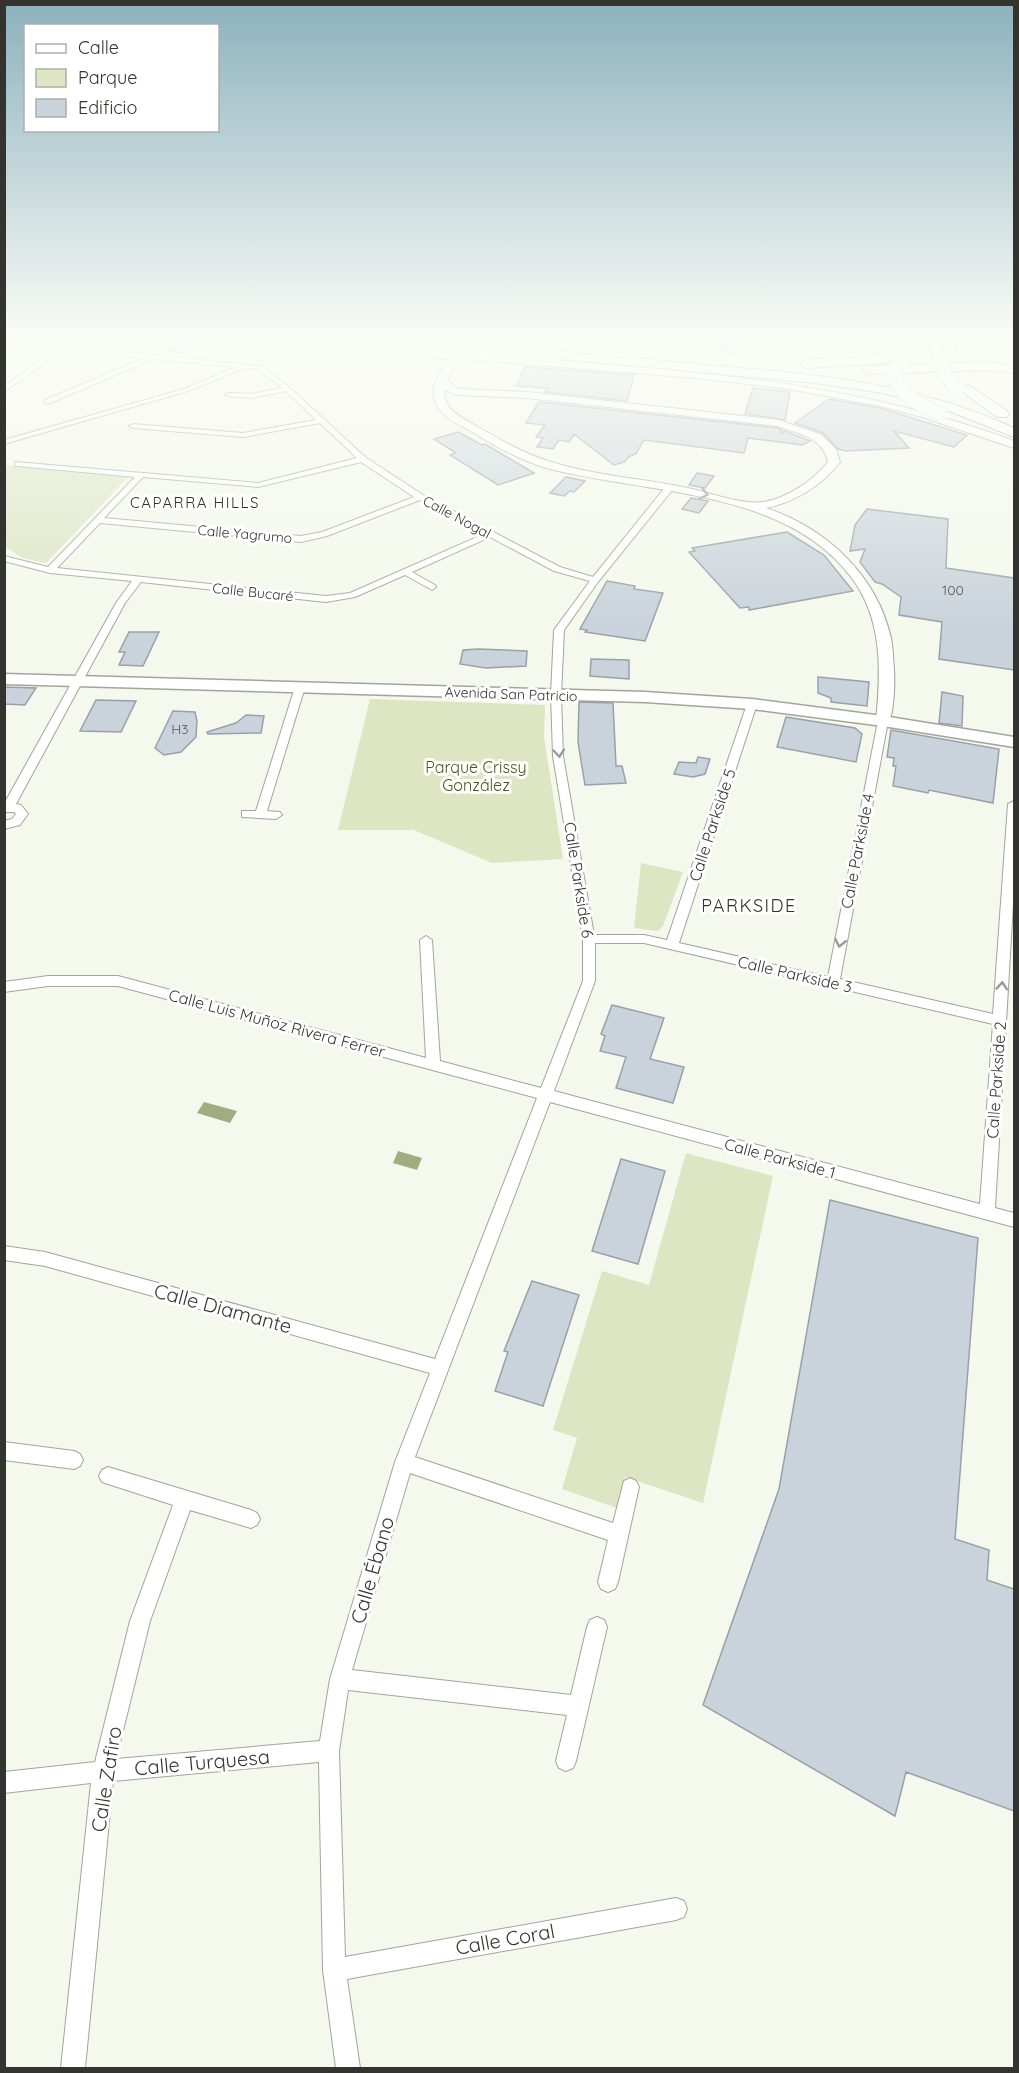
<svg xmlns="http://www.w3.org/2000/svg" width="1019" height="2073" font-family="Quicksand,sans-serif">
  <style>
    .green { fill: #dde5c3 }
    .water { fill: #a3ac7f }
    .building { fill: #cad3db; stroke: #98a1a9; stroke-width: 1.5 }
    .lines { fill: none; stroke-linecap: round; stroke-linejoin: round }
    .street-casing { stroke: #a2a59a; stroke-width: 2 }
    .secondary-casing { stroke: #a2a59a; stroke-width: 2 }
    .primary-casing { stroke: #a2a59a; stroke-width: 3 }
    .highway-casing { stroke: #a2a59a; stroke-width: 2 }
    .street { fill: #fff; fill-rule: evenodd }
    .secondary { fill: #fff; fill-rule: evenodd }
    .primary { fill: #fff; fill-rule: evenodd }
    .highway { fill: #fff; fill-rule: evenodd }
    .highway-bridge-casing { stroke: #a2a59a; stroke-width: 15; stroke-linecap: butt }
    .highway-bridge { stroke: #fff; stroke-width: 14 }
    .oneway { stroke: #999a98 }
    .labels { text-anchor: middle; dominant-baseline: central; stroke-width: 6; stroke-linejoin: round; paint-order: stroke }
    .far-street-label { font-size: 14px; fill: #333430; stroke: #fff }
    .number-label { font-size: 14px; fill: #595c5b }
    .far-neighbourhood-label { font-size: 15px; letter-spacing: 1.5px; fill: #33352d; stroke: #fff }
    .park-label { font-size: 16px; fill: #4e590f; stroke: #fff }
    .street-label { font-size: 16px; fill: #333430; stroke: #fff }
    .neighbourhood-label { font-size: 18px; letter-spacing: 1.5px; fill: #33352d; stroke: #fff }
    .near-street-label { font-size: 20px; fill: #333430; stroke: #fff }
  </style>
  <rect width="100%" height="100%" fill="#f5f8ec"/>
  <path class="green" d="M 5,465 L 128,477 L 46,563 L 23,558 L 5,547 Z
    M 370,699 L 545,705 L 544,737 L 563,859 L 492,863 L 414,830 L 338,830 Z
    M 641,863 L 683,872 L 663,926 L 658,931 L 634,928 Z
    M 686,1153 L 773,1176 L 703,1503 L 625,1477 L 617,1508 L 562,1489 L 577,1438 L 553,1430 L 602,1271 L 649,1285 Z"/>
  <path class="water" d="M 204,1102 L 237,1111 L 230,1123 L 197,1113 Z
    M 398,1151 L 422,1158 L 417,1170 L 393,1163 Z"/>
  <path class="building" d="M 183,336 L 205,336 L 186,353 L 167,351 Z
    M 738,336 L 762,336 L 734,353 L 717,349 Z
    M 525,367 L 634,375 L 627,401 L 545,392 L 548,388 L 516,386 Z
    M 753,388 L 790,392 L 785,420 L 745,414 Z
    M 829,399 L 880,408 L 967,435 L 954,447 L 894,431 L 909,448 L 845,451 L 838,449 L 823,433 L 795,423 Z
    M 539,402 L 777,428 L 782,430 L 781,433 L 785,431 L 810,441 L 802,445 L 748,438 L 744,453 L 644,440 L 636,454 L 630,456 L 624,462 L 614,465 L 574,434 L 569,442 L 559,440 L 553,449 L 537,447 L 543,438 L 536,437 L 545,425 L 526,423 Z
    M 458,432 L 482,445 L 485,444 L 534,473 L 498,485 L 450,455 L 456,453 L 434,439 Z
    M 697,473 L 714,476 L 705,488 L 689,485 Z
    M 566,477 L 585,481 L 574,492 L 570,491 L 564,496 L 550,493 Z
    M 691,498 L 708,501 L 699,513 L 682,509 Z
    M 867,509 L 948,519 L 946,568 L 1014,578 L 1014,670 L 939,659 L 942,622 L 899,615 L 901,597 L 882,584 L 875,582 L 860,562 L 865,549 L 850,551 L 855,525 Z
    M 787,532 L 824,555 L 853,591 L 749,610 L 749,607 L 740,608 L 689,552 L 695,551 L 692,548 Z
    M 607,581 L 635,586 L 634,589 L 663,593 L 645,641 L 585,632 L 587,630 L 580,629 Z
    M 129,632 L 159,632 L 143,666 L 119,665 L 125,652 L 119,652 Z
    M 478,649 L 527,651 L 526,666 L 486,668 L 460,664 L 463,650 Z
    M 591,659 L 629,660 L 629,679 L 590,676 Z
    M 818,677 L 869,682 L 867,706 L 831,702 L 831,698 L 818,693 Z
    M 4,687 L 36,688 L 25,705 L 4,704 Z
    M 942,692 L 963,696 L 962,726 L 939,723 Z
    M 96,700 L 136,701 L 121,732 L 80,731 Z
    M 579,702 L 613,703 L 616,766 L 622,766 L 626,783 L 585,785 L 578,742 Z
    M 173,711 L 195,712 L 197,721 L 196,737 L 181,752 L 164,755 L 155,748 Z
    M 246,715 L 264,716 L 261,733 L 208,734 L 207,732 L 236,723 Z
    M 786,717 L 855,728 L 862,734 L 856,762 L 777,747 Z
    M 891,730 L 999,749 L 993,803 L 929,790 L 928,793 L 893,786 L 896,766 L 893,766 L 894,758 L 887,757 Z
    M 698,757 L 710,759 L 705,774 L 693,777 L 674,774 L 679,762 L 696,763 Z
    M 612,1005 L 664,1018 L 650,1059 L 684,1067 L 673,1103 L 616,1088 L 626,1057 L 600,1051 L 605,1036 L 601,1034 Z
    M 621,1159 L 665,1171 L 638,1264 L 592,1251 Z
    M 830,1200 L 978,1238 L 955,1539 L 989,1550 L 987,1580 L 1014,1589 L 1014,1811 L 906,1772 L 895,1816 L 703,1705 L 779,1489 Z
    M 532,1281 L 579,1295 L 543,1406 L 495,1391 L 508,1352 L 504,1351 Z"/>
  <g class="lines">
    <g class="street-casing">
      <path id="street" d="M 973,336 L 979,336 L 986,354 L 982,354 Z
        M 4,340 L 262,366 L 290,388 L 365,457 L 423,495 L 560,567 L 593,577 L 667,485 L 673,485 L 673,489 L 598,582 L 564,630 L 561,695 L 563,756 L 594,935 L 644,935 L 667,940 L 747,704 L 752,701 L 757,704 L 679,943 L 828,977 L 878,721 L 883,718 L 888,721 L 840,979 L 993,1014 L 1008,804 L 1014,801 L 1014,887 L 995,1208 L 1014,1213 L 1014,1227 L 550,1102 L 415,1457 L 613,1523 L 624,1481 L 630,1478 L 636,1481 L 639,1487 L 618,1582 L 615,1589 L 608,1592 L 601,1589 L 598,1582 L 608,1540 L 410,1473 L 352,1670 L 571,1695 L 587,1627 L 590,1620 L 597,1617 L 604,1620 L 607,1627 L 576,1761 L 573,1768 L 566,1771 L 559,1768 L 556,1761 L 567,1715 L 348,1690 L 339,1751 L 345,1957 L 676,1898 L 684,1901 L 687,1909 L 684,1917 L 676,1920 L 347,1979 L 360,2068 L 336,2068 L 323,1970 L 319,1762 L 113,1781 L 85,2068 L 61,2068 L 91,1783 L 4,1793 L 4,1772 L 95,1762 L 130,1621 L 173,1505 L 102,1482 L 99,1476 L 102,1470 L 108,1467 L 251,1510 L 257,1513 L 260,1519 L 257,1525 L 251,1528 L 190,1510 L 150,1621 L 116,1759 L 320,1741 L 330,1679 L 395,1462 L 430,1373 L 45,1266 L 4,1260 L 4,1246 L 45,1252 L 435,1359 L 537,1098 L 118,986 L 48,986 L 4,992 L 4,982 L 48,976 L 118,976 L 426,1058 L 420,940 L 426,936 L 432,940 L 440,1061 L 541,1088 L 583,981 L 583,939 L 553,756 L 551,695 L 554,630 L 590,581 L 554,571 L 490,537 L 412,572 L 435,585 L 436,587 L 432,590 L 405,575 L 355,597 L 326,602 L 141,582 L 125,603 L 16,804 L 21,805 L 28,814 L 20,825 L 4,829 L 4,821 L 12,819 L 16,814 L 14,812 L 4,812 L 4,804 L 116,603 L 132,581 L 50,573 L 4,561 L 4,556 L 48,567 L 135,477 L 18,466 L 15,466 L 15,462 L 258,483 L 357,458 L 320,423 L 243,437 L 133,428 L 129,426 L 133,424 L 243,433 L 316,420 L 286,391 L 252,398 L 227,396 L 225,395 L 229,393 L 252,394 L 282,388 L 258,369 L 245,368 L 188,391 L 4,444 L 4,440 L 184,389 L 236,367 L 153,359 L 48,404 L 44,402 L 45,400 L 144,358 L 63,350 L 4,392 L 4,386 L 56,349 L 4,344 ZM 361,462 L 414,497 L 322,532 L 301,536 L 104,518 L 143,477 L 258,487 ZM 420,500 L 484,534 L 350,593 L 326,596 L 57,568 L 100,523 L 301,542 L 327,536 ZM 595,943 L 644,943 L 993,1024 L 980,1204 L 554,1091 L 595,981 Z
        M 300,684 L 305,687 L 267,811 L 280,812 L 282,815 L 276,819 L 242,817 L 242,811 L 256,811 L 295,687 Z
        M 4,1442 L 74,1451 L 80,1454 L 83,1460 L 80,1466 L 74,1469 L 4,1460 Z"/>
    </g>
    <g class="secondary-casing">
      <path id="secondary" d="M 470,336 L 480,336 L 465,354 C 518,356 571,362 624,366 C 758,377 888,394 1014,441 L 1014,448 L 922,417 L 880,406 L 789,389 L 696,378 L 460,359 L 447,380 L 458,389 L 527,392 L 779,420 L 822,435 L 836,449 L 840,462 C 823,485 793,503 766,508 C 826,528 877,575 891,638 C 893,648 893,659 894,670 C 895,682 894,714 888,724 L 878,724 L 876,721 C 881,671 883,619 851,577 C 785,489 648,494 550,469 C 521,461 494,446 469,430 C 456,423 440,416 435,401 C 427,378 457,351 470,336 ZM 444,389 L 456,395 L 527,398 L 777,426 C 799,434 823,437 828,462 C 814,480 786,499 763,502 C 739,505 707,491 683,487 C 638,478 591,475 548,461 C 523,453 501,440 478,427 C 462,417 443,411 444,389 Z"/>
    </g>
    <g class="primary-casing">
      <path id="primary" d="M 874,336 L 937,336 C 925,347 885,346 874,336 Z
        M 4,674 L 645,692 L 752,699 L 883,716 L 1014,737 L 1014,747 L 883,726 L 752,709 L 645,702 L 4,684 Z"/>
    </g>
    <g class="highway-casing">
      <path id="highway" d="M 280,336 L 316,336 L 458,352 L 464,356 L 458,360 L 286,340 Z
        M 489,336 L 526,336 L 576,341 L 582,345 L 576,349 L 495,340 Z
        M 870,336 L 896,337 L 907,348 L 887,363 L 806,368 L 800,364 L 806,360 L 869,356 L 894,348 L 888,343 Z
        M 926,336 L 938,337 L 929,348 L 904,365 L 987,362 L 1014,365 L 1014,373 L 987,370 L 868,374 L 862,370 L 868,366 L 898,365 L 895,362 L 897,359 Z
        M 944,336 L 956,336 L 954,357 L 950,358 L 944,354 Z
        M 555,351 C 617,357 679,362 741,368 C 836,376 927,388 1014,428 L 1014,437 L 944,409 L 883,393 L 816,383 L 551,358 L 549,355 L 551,352 Z
        M 968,385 L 1007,411 L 1009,414 L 1007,417 L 997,417 L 963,392 L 961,389 Z"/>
    </g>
    <use href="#street" class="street"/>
    <use href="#secondary" class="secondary"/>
    <use href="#primary" class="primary"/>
    <use href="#highway" class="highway"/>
    <g class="highway-bridge-casing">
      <path id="highway-bridge" d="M 350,336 L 555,355
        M 938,353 L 945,374 L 957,389
        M 901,362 L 895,368 L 893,375 C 902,397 920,406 941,414"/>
    </g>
    <use href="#highway-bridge" class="highway-bridge"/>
  </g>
  <defs><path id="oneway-chevron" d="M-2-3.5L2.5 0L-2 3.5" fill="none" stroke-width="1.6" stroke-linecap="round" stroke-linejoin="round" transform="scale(1.5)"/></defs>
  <g class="oneway">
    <use href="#oneway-chevron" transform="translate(704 494) rotate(12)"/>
    <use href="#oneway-chevron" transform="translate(559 753) rotate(85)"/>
    <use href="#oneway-chevron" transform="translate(840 943) rotate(101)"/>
    <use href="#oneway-chevron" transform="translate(1002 986) rotate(-86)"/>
  </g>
  <linearGradient id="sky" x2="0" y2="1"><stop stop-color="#8cb1be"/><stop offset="0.54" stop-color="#fafcf6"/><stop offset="1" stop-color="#fafcf6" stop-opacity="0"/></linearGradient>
  <rect width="1019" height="626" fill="url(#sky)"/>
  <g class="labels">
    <g class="far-street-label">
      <text transform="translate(457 517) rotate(28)">Calle Nogal</text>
      <text transform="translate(245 534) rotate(5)">Calle Yagrumo</text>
      <text transform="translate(253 592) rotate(6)">Calle Bucaré</text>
      <text transform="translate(511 694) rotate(2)">Avenida San Patricio</text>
    </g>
    <g class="number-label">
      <text x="953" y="590">100</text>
      <text x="180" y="729">H3</text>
    </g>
    <g class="far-neighbourhood-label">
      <text x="195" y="502">CAPARRA HILLS</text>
    </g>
    <g class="park-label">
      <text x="476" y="767">Parque Crissy<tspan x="476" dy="18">González</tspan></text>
    </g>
    <g class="street-label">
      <text transform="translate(712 825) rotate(-72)">Calle Parkside 5</text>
      <text transform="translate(857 851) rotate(-79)">Calle Parkside 4</text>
      <text transform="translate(579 880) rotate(81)">Calle Parkside 6</text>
      <text transform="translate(795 974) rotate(13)">Calle Parkside 3</text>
      <text transform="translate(277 1023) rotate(15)">Calle Luis Muñoz Rivera Ferrer</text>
      <text transform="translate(996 1080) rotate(-86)">Calle Parkside 2</text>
      <text transform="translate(780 1158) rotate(15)">Calle Parkside 1</text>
    </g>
    <g class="neighbourhood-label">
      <text x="749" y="905">PARKSIDE</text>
    </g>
    <g class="near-street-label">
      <text transform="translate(223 1308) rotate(15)">Calle Diamante</text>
      <text transform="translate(372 1570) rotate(-74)">Calle Ébano</text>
      <text transform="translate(202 1762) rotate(-5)">Calle Turquesa</text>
      <text transform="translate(106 1779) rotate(-81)">Calle Zafiro</text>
      <text transform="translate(505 1939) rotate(-10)">Calle Coral</text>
    </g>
  </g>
  <rect width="1019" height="2073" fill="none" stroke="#333430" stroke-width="12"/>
  <rect x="24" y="24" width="195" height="108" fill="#ffffff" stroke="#adaeac" stroke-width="1.5"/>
  <rect x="36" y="44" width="30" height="9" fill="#ffffff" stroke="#adaeac" stroke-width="1.5"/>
  <text x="78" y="54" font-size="18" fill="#333430">Calle</text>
  <rect x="36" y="69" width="30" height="18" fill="#dde5c3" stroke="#adaeac" stroke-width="1.5"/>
  <text x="78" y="84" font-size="18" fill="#333430">Parque</text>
  <rect x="36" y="99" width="30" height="18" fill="#cad3db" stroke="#adaeac" stroke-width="1.5"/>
  <text x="78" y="114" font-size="18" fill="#333430">Edificio</text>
</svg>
